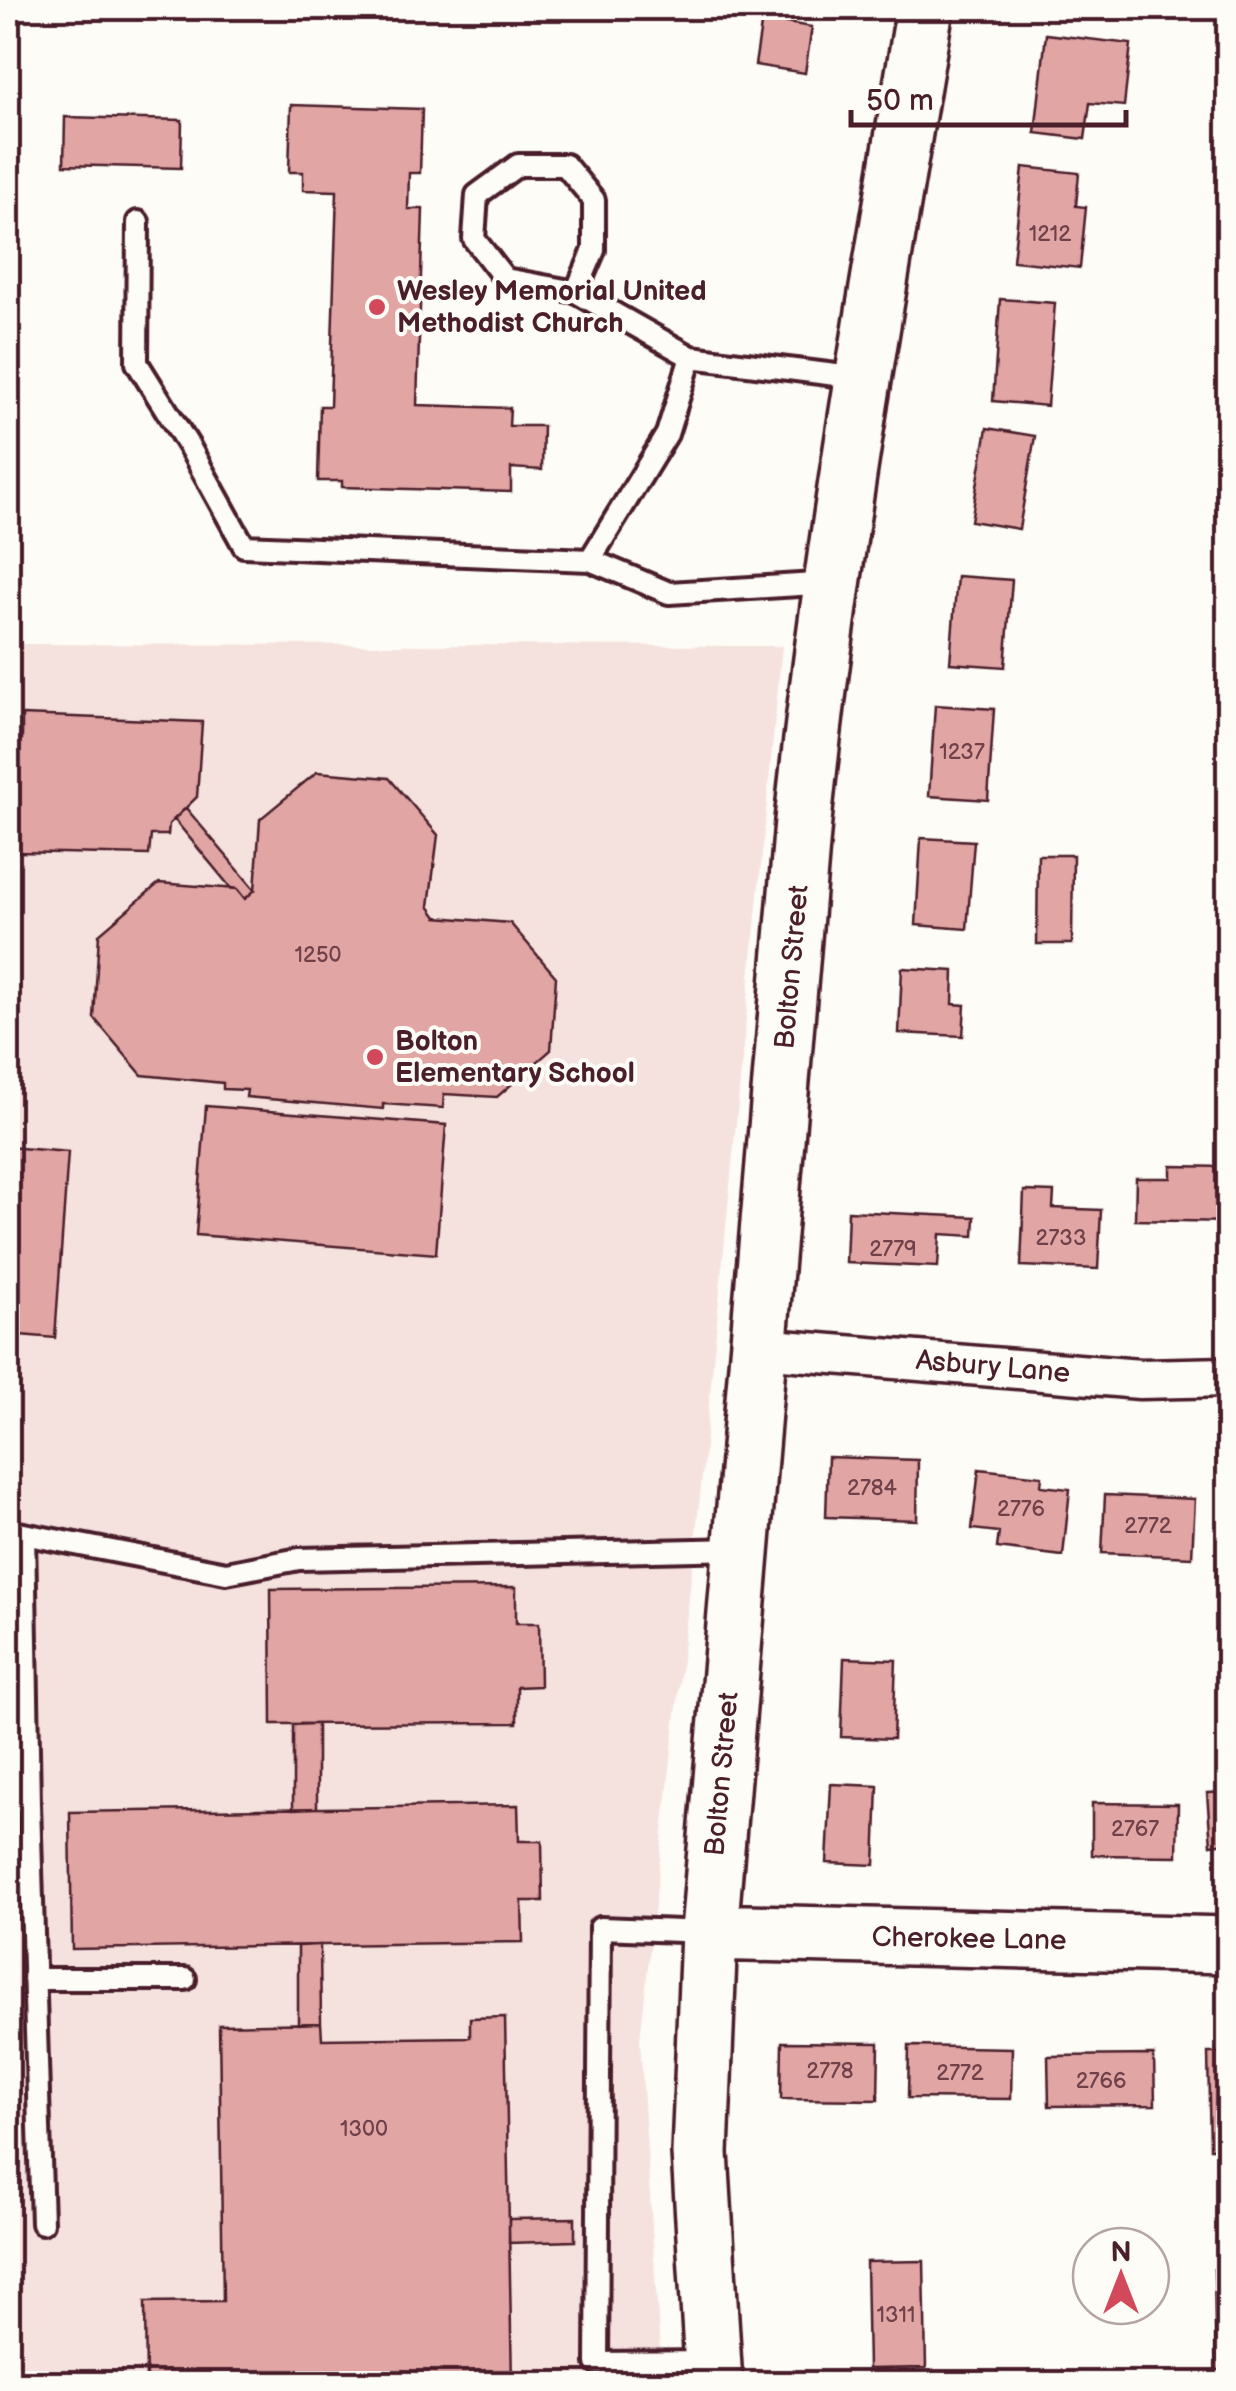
<svg xmlns="http://www.w3.org/2000/svg" width="1236" height="2391" font-family="'Balsamiq Sans',sans-serif">
  <style>
    .built { fill: #f5e2de }
    .building { fill: #e1a6a4; stroke: #4a1f2b; stroke-width: 2.5 }
    .lines { fill: none; stroke-linecap: round; stroke-linejoin: round }
    .lane-casing { stroke: #4a1f2b; stroke-width: 28 }
    .street-casing { stroke: #4a1f2b; stroke-width: 45 }
    .secondary-casing { stroke: #4a1f2b; stroke-width: 62 }
    .lane { stroke: #fdfcf7; stroke-width: 20 }
    .street { stroke: #fdfcf7; stroke-width: 38 }
    .secondary { stroke: #fdfcf7; stroke-width: 55 }
    .poi-dot { fill: #d1495b; stroke: #fdfcf7; stroke-width: 4 }
    .labels { text-anchor: middle; dominant-baseline: central; stroke-width: 8; stroke-linejoin: round; paint-order: stroke }
    .number-label { font-size: 22px; fill: #704149 }
    .poi-label { font-size: 28px; font-weight: bold; fill: #4a1f2b; stroke: #fdfcf7; text-anchor: start }
    .street-label { font-size: 28px; fill: #4a1f2b; stroke: #fdfcf7 }
  </style>
  <rect width="100%" height="100%" fill="#fdfcf7"/>
  <filter id="ink" filterUnits="userSpaceOnUse"><feTurbulence type="fractalNoise" baseFrequency=".01" numOctaves="2"/><feDisplacementMap in="SourceGraphic" scale="20" xChannelSelector="R" yChannelSelector="G"/><feConvolveMatrix kernelMatrix="1 2 1 2 8 2 1 2 1" color-interpolation-filters="sRGB"/></filter>
  <g filter="url(#ink)">
    <path class="built" d="M 8,644 L 782,646 L 701,1487 L 640,2040 L 662,2383 L 8,2384 Z"/>
    <path class="building" d="M 762,19 L 812,27 L 805,73 L 755,65 Z
      M 1046,34 L 1131,44 L 1124,106 L 1090,103 L 1085,139 L 1035,133 Z
      M 291,105 L 422,109 L 420,173 L 409,173 L 408,209 L 423,209 L 417,405 L 510,408 L 509,426 L 543,426 L 542,470 L 511,468 L 511,492 L 342,487 L 342,481 L 318,481 L 320,406 L 330,406 L 337,191 L 303,190 L 303,172 L 289,172 Z
      M 65,117 L 182,120 L 181,168 L 64,165 Z
      M 1023,167 L 1079,173 L 1076,206 L 1086,207 L 1080,268 L 1013,261 Z
      M 1000,299 L 1055,303 L 1047,406 L 993,401 Z
      M 987,428 L 1035,436 L 1019,529 L 971,521 Z
      M 957,576 L 1012,580 L 1005,667 L 950,663 Z
      M 935,705 L 994,709 L 988,800 L 929,796 Z
      M 22,715 L 202,722 L 197,797 L 169,824 L 168,835 L 151,835 L 149,855 L 18,852 L 18,828 L 8,828 L 8,739 L 22,739 Z
      M 317,772 L 389,778 L 438,835 L 429,906 L 437,917 L 510,923 L 556,977 L 551,1050 L 497,1097 L 444,1094 L 443,1108 L 383,1104 L 383,1109 L 246,1097 L 247,1090 L 223,1089 L 223,1083 L 142,1075 L 94,1018 L 99,934 L 159,883 L 237,889 L 245,899 L 255,890 L 260,819 Z
      M 186,808 L 255,890 L 245,899 L 237,889 L 231,888 L 174,819 Z
      M 921,838 L 974,841 L 967,929 L 916,925 Z
      M 1038,855 L 1073,855 L 1072,944 L 1037,944 Z
      M 902,968 L 954,971 L 953,1004 L 965,1005 L 963,1036 L 899,1033 Z
      M 206,1106 L 446,1125 L 436,1254 L 196,1235 Z
      M 8,1147 L 68,1152 L 55,1338 L 8,1334 Z
      M 1171,1166 L 1228,1167 L 1228,1222 L 1135,1220 L 1136,1178 L 1171,1178 Z
      M 1024,1191 L 1054,1192 L 1053,1208 L 1101,1210 L 1098,1269 L 1021,1266 Z
      M 848,1211 L 975,1217 L 974,1236 L 940,1234 L 938,1267 L 846,1263 Z
      M 828,1457 L 918,1460 L 917,1520 L 826,1517 Z
      M 979,1469 L 1042,1476 L 1041,1486 L 1070,1489 L 1063,1556 L 997,1548 L 999,1532 L 972,1529 Z
      M 1105,1495 L 1195,1499 L 1192,1557 L 1102,1553 Z
      M 516,1587 L 516,1623 L 539,1623 L 540,1686 L 517,1687 L 517,1723 L 272,1724 L 271,1589 Z
      M 844,1658 L 896,1660 L 893,1739 L 841,1737 Z
      M 317,1724 L 317,1808 L 293,1809 L 293,1725 Z
      M 831,1784 L 878,1786 L 875,1865 L 827,1863 Z
      M 1228,1792 L 1228,1843 L 1211,1845 L 1207,1793 Z
      M 1092,1803 L 1178,1804 L 1177,1856 L 1092,1855 Z
      M 518,1805 L 519,1841 L 542,1841 L 543,1901 L 522,1901 L 523,1942 L 72,1949 L 70,1812 Z
      M 320,1945 L 321,2023 L 298,2024 L 298,1946 Z
      M 505,2017 L 512,2384 L 146,2384 L 145,2302 L 223,2301 L 219,2025 L 321,2023 L 322,2039 L 470,2037 L 470,2018 Z
      M 782,2042 L 879,2043 L 878,2100 L 781,2099 Z
      M 909,2046 L 1012,2048 L 1011,2099 L 908,2098 Z
      M 1208,2053 L 1228,2053 L 1228,2148 L 1210,2148 Z
      M 1154,2055 L 1155,2105 L 1049,2106 L 1048,2056 Z
      M 575,2218 L 575,2241 L 509,2243 L 509,2219 Z
      M 924,2261 L 926,2368 L 868,2369 L 866,2262 Z
      M 1214,2269 L 1228,2269 L 1228,2370 L 1216,2370 Z"/>
    <g class="lines">
      <g class="lane-casing">
        <path id="lane" d="M 138,222 L 137,363 L 190,448 L 244,546 L 590,560 L 669,593 L 831,583
          M 576,292 L 594,250 L 594,200 L 565,165 L 518,165 L 477,195 L 474,239 L 505,279 L 576,292 L 691,357
          M 590,560 L 667,434 L 691,357 L 860,378
          M 8,1531 L 226,1573 L 299,1559 L 740,1549
          M 24,1534 L 29,1804
          M 8,1793 L 29,1804 L 42,2223
          M 707,1932 L 600,1928 L 597,2363 L 711,2362
          M 34,1979 L 185,1979"/>
      </g>
      <g class="street-casing">
        <path id="street" d="M 759,1348 L 1140,1379 L 1228,1377"/>
      </g>
      <g class="secondary-casing">
        <path id="secondary" d="M 709,1932 L 1228,1945
          M 714,2384 L 700,2153 L 709,1932 L 803,821 C 831,548 880,278 925,8"/>
      </g>
      <use href="#lane" class="lane"/>
      <use href="#street" class="street"/>
      <use href="#secondary" class="secondary"/>
    </g>
  </g>
  <g class="poi-dot">
    <circle cx="377" cy="307" r="10"/>
    <circle cx="375" cy="1057" r="10"/>
  </g>
  <g class="labels">
    <g class="number-label">
      <text x="1050" y="234">1212</text>
      <text x="962" y="752">1237</text>
      <text x="318" y="955">1250</text>
      <text x="1061" y="1238">2733</text>
      <text x="893" y="1249">2779</text>
      <text x="872" y="1488">2784</text>
      <text x="1021" y="1509">2776</text>
      <text x="1148" y="1526">2772</text>
      <text x="1135" y="1829">2767</text>
      <text x="830" y="2071">2778</text>
      <text x="960" y="2073">2772</text>
      <text x="1101" y="2081">2766</text>
      <text x="364" y="2129">1300</text>
      <text x="896" y="2315">1311</text>
    </g>
    <g class="poi-label">
      <text x="397" y="291">Wesley Memorial United<tspan x="397" dy="32">Methodist Church</tspan></text>
      <text x="395" y="1041">Bolton<tspan x="395" dy="32">Elementary School</tspan></text>
    </g>
    <g class="street-label">
      <text transform="translate(792 967) rotate(-85)">Bolton Street</text>
      <text transform="translate(993 1367) rotate(5)">Asbury Lane</text>
      <text transform="translate(722 1774) rotate(-85)">Bolton Street</text>
      <text transform="translate(969 1939) rotate(1)">Cherokee Lane</text>
    </g>
  </g>
  <rect width="1236" height="2391" fill="none" stroke="#fdfcf7" stroke-width="40"/>
  <rect x="20" y="20" width="1196" height="2351" fill="none" stroke="#4a1f2b" stroke-width="4" filter="url(#ink)"/>
  <g transform="translate(1121 2276)"><circle r="48" fill="#fdfcf7" stroke="#b5a4a5" stroke-width="2.5"/>
  <path d="M0-8L18 38L0 25L-18 38Z" fill="#d1495b"/>
  <text y="-15" font-size="28" font-weight="bold" text-anchor="middle" fill="#4a1f2b">N</text>
  </g>
  <path d="M851 110v15h275v-15" fill="none" stroke="#4a1f2b" stroke-width="5"/>
  <text x="866" y="110" font-size="30" fill="#4a1f2b" stroke="#fdfcf7" stroke-width="8" paint-order="stroke">50 m</text>
</svg>
